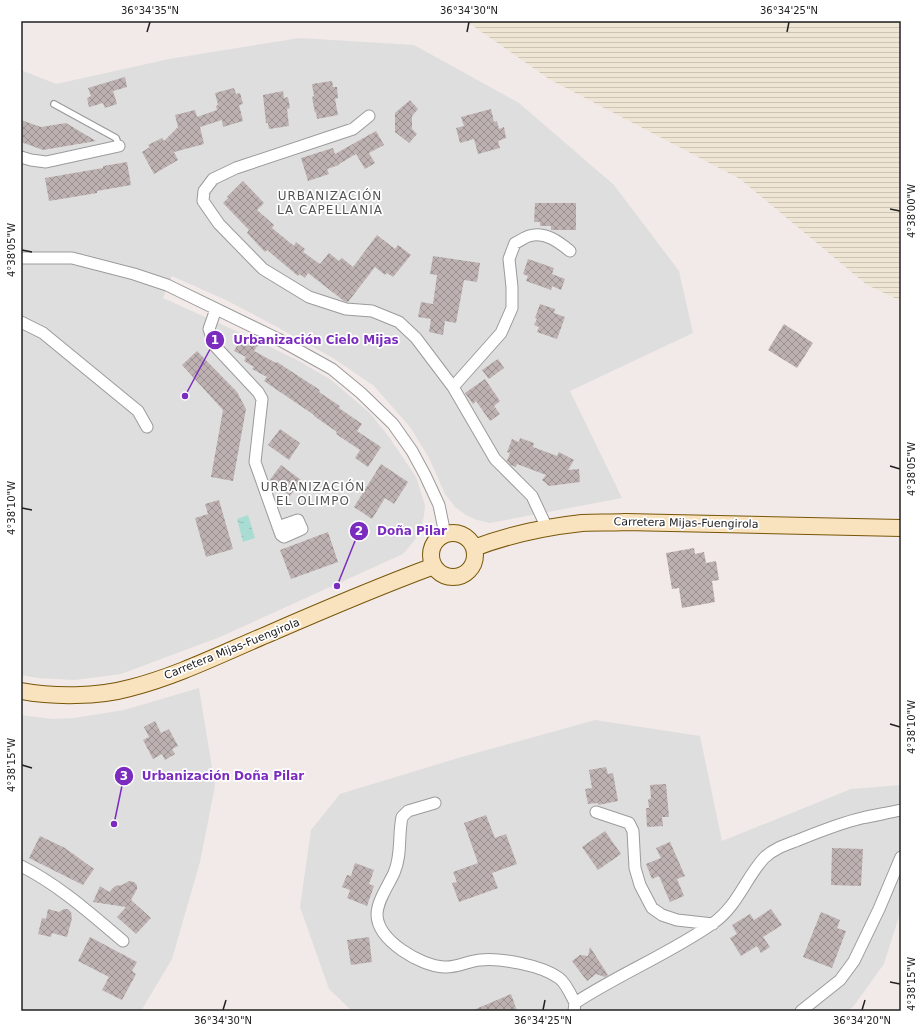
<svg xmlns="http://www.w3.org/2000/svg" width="922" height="1032" font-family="'DejaVu Sans',sans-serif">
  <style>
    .residential { fill: #dfdede }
    .farmland { fill: url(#farmland-rules) }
    .water { fill: url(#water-ripples) }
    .building { fill: url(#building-cross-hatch) }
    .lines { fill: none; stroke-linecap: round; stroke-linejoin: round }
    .lane-casing { stroke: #9b9b9b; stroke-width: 8 }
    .street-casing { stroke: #9b9b9b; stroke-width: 13 }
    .secondary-casing { stroke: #785507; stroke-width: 18 }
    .lane { stroke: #fff; stroke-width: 5.5 }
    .street { stroke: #fff; stroke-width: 11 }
    .secondary { stroke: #f9e3be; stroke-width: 16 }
    .ticks { fill: none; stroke: #212121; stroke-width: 1.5 }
    .labels { text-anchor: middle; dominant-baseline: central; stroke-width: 3.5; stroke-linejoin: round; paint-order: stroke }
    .street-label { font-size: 11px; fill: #212121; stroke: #fff }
    .neighbourhood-label { font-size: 12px; letter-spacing: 1px; fill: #545454; stroke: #fff }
    .leader { fill: none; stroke: #7b2cbf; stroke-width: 1.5 }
    .callout-dot { fill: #7b2cbf; stroke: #fff; stroke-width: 1.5 }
    .mark-label { font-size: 12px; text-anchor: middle; font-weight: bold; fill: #fff }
    .callout-label { font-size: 12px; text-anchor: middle; font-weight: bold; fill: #7b2cbf; stroke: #fff; stroke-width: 3.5; stroke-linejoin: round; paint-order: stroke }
    .neatline { fill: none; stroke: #212121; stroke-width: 1.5 }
    .ticks-label { font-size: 10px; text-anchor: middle; fill: #212121 }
  </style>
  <defs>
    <pattern id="farmland-rules" width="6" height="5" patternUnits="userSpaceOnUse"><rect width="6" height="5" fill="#efe5d4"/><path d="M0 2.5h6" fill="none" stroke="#cdc4b6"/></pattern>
    <pattern id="water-ripples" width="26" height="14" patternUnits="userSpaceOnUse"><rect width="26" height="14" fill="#a9ddd3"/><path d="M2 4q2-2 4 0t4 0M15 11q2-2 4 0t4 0" fill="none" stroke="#91bdb5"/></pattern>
    <pattern id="building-cross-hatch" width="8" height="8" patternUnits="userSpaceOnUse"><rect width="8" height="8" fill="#beb1b1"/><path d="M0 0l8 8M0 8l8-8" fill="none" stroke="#9a9090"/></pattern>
  </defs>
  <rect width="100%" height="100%" fill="#f1eae8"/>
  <path class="residential" d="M 300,38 L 414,45 L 519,103 L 614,185 L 679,271 L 693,333 L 570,391 L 622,498 L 490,523 L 477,520 L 466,515 L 455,507 L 445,494 L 429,458 L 410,427 L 374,386 L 333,358 L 277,327 L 228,301 L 172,276 L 163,298 L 254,339 L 299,361 L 330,379 L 370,413 L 389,437 L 416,477 L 425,505 L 424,516 L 420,530 L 414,541 L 403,554 L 220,637 L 121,674 L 75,680 L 37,678 L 21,675 L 21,70 L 56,84 L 169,59 Z
    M 199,688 L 215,786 L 200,862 L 172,959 L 141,1011 L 21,1011 L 21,715 L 52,719 L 74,718 L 124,710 Z
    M 595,720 L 700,736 L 722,841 L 851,789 L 901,785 L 901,910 L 884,964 L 853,1007 L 847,1011 L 352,1011 L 329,989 L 300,907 L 311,830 L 340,794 L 458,758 Z"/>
  <path class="farmland" d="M 466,21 L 901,21 L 901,301 L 867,285 L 740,179 L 549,79 Z"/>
  <path class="water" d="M 248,515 L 255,538 L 243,542 L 237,519 Z"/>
  <path class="building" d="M 125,77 L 127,87 L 113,91 L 117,104 L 105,108 L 103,103 L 89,107 L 87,98 L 91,96 L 88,88 Z
    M 332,81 L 333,87 L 337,87 L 338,98 L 335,99 L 338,115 L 317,119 L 316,112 L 315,113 L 312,97 L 314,96 L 312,84 Z
    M 234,88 L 236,94 L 240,93 L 243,104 L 239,105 L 243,121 L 223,127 L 222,120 L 200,127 L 204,144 L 174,152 L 178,160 L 154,174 L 142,152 L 150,147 L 148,145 L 162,138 L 164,141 L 178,127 L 175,115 L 195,110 L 197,117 L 217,110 L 216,106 L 218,105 L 215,93 Z
    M 283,91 L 284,98 L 288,97 L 290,108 L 287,109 L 289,126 L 269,129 L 268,123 L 266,123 L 263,95 Z
    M 410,100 L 418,109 L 412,116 L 412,129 L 417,134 L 409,143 L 395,132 L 395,113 Z
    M 491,109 L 494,122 L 497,121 L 499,129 L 504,127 L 506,138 L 498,141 L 500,148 L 478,154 L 474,139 L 460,143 L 456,128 L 464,126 L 461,117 Z
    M 21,120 L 41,127 L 66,123 L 96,141 L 43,150 L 21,142 Z
    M 376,131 L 384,145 L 369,153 L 375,163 L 365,169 L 356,154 L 339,164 L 339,165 L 327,169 L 329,174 L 308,181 L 301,158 L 333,148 L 335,154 Z
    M 127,162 L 131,185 L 97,191 L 97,193 L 49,201 L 45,178 L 103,168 L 103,166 Z
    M 243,181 L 264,203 L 257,210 L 274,225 L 272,228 L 294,246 L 296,242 L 305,249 L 303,252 L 320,264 L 329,253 L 339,261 L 342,258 L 353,267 L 377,235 L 395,249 L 398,245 L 411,255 L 393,277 L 387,273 L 385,275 L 375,267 L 348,302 L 344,301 L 308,273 L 305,278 L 299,274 L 298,276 L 267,250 L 265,252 L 247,233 L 249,230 L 223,203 L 228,198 L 227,197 Z
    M 535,203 L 576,203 L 576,230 L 551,230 L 551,226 L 540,226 L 540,222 L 534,222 Z
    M 433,256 L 480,263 L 477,282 L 464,280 L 456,323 L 445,321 L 443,335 L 429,332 L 431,319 L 418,317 L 421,302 L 433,304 L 437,275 L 430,274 Z
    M 528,259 L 554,268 L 552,274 L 565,279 L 561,290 L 552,286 L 551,290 L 526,281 L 528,276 L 523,274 Z
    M 540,304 L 555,309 L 554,313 L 565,317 L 557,339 L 537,332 L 539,327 L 534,325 L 537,319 L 535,318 Z
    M 784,324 L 813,343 L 797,368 L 768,350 Z
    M 243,336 L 258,345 L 254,351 L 276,363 L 277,362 L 306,381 L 320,390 L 319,392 L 340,406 L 339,408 L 362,424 L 357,431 L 381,447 L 368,467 L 355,458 L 360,450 L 336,434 L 337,432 L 314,416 L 314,415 L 264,381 L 267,377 L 252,369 L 254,367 L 244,361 L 246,357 L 234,351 Z
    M 197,351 L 237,392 L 246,409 L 233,481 L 211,477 L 223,410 L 182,365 Z
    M 498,359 L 504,368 L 489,379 L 482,370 Z
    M 485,379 L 500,401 L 494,406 L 500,414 L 490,421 L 476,401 L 473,404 L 465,393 Z
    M 280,429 L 300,443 L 289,460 L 268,445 Z
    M 520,438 L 534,443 L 533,447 L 557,456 L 559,452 L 574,460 L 568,470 L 579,469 L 580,482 L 549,486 L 542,480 L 546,475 L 517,464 L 516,467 L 511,465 L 507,461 L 510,453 L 507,452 L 512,439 L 519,442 Z
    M 381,464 L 408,482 L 394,504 L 385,498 L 372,519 L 354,507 Z
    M 281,465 L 301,480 L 290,496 L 269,481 Z
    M 219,500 L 233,549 L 206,557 L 195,518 L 208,514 L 205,504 Z
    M 328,532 L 338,562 L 291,579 L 280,550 Z
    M 694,548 L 695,554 L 704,552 L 706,563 L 716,561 L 719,580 L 712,581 L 715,602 L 682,608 L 679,588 L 672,589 L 666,553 Z
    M 155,721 L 161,733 L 169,729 L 178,746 L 172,749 L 175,754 L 165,760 L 162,754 L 153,759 L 143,740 L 149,737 L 144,727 Z
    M 606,767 L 608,774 L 613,773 L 618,801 L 598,805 L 598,803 L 588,804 L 585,789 L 592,788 L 589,770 Z
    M 666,784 L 669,817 L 662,817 L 663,826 L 647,827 L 646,808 L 649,808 L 648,800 L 651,798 L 650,785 Z
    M 486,815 L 495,838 L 506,834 L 517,864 L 492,873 L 498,888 L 459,902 L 452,883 L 457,882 L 453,872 L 478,863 L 464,823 Z
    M 605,831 L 621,854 L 598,870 L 582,847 Z
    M 40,836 L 65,848 L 94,869 L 83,885 L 29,858 Z
    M 670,842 L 685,876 L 677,879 L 684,896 L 670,902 L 659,876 L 652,879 L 646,864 L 661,858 L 656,848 Z
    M 832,848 L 863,849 L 861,886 L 831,885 Z
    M 355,863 L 374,870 L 369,884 L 374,886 L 367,906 L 347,898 L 350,890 L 342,887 L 347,875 L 351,876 Z
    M 129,881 L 134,882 L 137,885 L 137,889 L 131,900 L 151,918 L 136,934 L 117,917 L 126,907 L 93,902 L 100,886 L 109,892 L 115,886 L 122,885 Z
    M 48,909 L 59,912 L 64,909 L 68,909 L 71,912 L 72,918 L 67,937 L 52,933 L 51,937 L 38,934 L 42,918 L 46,919 Z
    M 771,909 L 782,925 L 763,937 L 770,947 L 761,953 L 757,946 L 741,956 L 730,938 L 737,934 L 732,925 L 750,914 L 754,920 Z
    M 821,912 L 840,920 L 837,928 L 846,931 L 832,968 L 803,957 Z
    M 90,937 L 137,962 L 132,971 L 136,974 L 122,1000 L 102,990 L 109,977 L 78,961 Z
    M 369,937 L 372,962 L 351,965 L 347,940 Z
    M 590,947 L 608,975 L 605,977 L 596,974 L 587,981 L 572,961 L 580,955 L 588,956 Z
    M 511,994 L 517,1011 L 471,1011 Z"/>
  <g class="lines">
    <g class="lane-casing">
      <path id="lane" d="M 54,104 L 116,138 L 119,146"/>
    </g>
    <g class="street-casing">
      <path id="street" d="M 369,116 L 353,129 L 236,168 L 213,179 L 204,191 L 203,201 L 219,224 L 263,269 L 309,297 L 346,309 L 372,311 L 399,322 L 416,338 L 453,387 L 495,459 L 532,496 L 547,528
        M 21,157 L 31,160 L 46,162 L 119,146
        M 21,258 L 72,258 L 134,274 L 167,285 L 278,339 L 332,369 L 361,393 L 393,424 L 412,451 L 425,475 L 439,505 L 445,534
        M 216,309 L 209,329 L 215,346 L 258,392 L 262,399 L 255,462 L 281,535 L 284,537 L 302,529 L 298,520 L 278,527
        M 21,322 L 43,333 L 138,411 L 147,427
        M 453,387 L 501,333 L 512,308 L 512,287 L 509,259 L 515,243 C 520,241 525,237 529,236 C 545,231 559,242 570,251
        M 435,803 L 408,811 L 402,817 C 398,836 402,855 394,873 C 388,886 377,901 377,915 C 378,941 421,966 444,967 C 456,968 468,961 480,960 C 501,958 541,965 559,978 C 566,983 571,995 575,1003
        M 596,812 L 629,823 L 633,831 L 635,868 L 640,885 L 652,908 L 662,915 L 677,920 L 713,924
        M 21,866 C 59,885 91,914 123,941
        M 574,1011 L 575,1003 C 619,974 669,954 712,924 C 737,907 745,879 764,858 C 773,849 785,845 796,841 C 818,832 840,823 862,818 C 875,815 888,813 901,810
        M 801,1011 L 840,980 L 854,961 L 879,909 L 901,857"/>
    </g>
    <g class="secondary-casing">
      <path id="secondary" d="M431 555a22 22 0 1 1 44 0a22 22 0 1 1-44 0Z
        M 474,548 C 508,535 545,527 582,523 C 596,522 610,523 625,522 L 901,528
        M 21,691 C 53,697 98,697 130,688 C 177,676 221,654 266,635 C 321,611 377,587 434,566"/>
    </g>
    <use href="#lane" class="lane"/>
    <use href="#street" class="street"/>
    <use href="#secondary" class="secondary"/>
  </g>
  <path class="ticks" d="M 147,32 L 150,22M 467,32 L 469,22M 787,32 L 789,22M 890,209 L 900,211M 22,250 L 32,252M 890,466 L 900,469M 22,508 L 32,510M 890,724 L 900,727M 22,765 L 32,768M 890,982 L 900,984M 223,1010 L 226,1000M 543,1010 L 545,1000M 862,1010 L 865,1000"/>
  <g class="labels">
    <g class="street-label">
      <text transform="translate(686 523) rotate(1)">Carretera Mijas-Fuengirola</text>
      <text transform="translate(232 649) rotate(-22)">Carretera Mijas-Fuengirola</text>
    </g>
    <g class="neighbourhood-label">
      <text x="330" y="196">URBANIZACIÓN<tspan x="330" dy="14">LA CAPELLANIA</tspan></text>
      <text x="313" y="487">URBANIZACIÓN<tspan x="313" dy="14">EL OLIMPO</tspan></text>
    </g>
  </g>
  <path class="leader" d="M185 396L215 340M337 586L359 531M114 824L124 776"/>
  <g class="callout-dot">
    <circle cx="185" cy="396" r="4"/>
    <circle cx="337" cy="586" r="4"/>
    <circle cx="114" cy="824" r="4"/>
    <circle cx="215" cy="340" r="10"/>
    <circle cx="359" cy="531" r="10"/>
    <circle cx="124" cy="776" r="10"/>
  </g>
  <g class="mark-label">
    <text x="215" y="344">1</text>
    <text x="359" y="535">2</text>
    <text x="124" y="780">3</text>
  </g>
  <g class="callout-label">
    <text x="316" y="344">Urbanización Cielo Mijas</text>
    <text x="412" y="535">Doña Pilar</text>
    <text x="223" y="780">Urbanización Doña Pilar</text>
  </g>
  <rect width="922" height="1032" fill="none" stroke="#ffffff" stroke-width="44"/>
  <rect x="22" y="22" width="878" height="988" class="neatline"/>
  <g class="ticks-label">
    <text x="150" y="14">36°34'35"N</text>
    <text x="469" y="14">36°34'30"N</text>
    <text x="789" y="14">36°34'25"N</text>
    <text transform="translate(911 211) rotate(-90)" y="4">4°38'00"W</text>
    <text transform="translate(11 250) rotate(-90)" y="4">4°38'05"W</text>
    <text transform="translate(911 469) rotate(-90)" y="4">4°38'05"W</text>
    <text transform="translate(11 508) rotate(-90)" y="4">4°38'10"W</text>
    <text transform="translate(911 727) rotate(-90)" y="4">4°38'10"W</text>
    <text transform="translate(11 765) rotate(-90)" y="4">4°38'15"W</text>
    <text transform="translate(911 984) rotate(-90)" y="4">4°38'15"W</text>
    <text x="223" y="1024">36°34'30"N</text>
    <text x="543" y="1024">36°34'25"N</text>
    <text x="862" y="1024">36°34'20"N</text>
  </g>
</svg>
